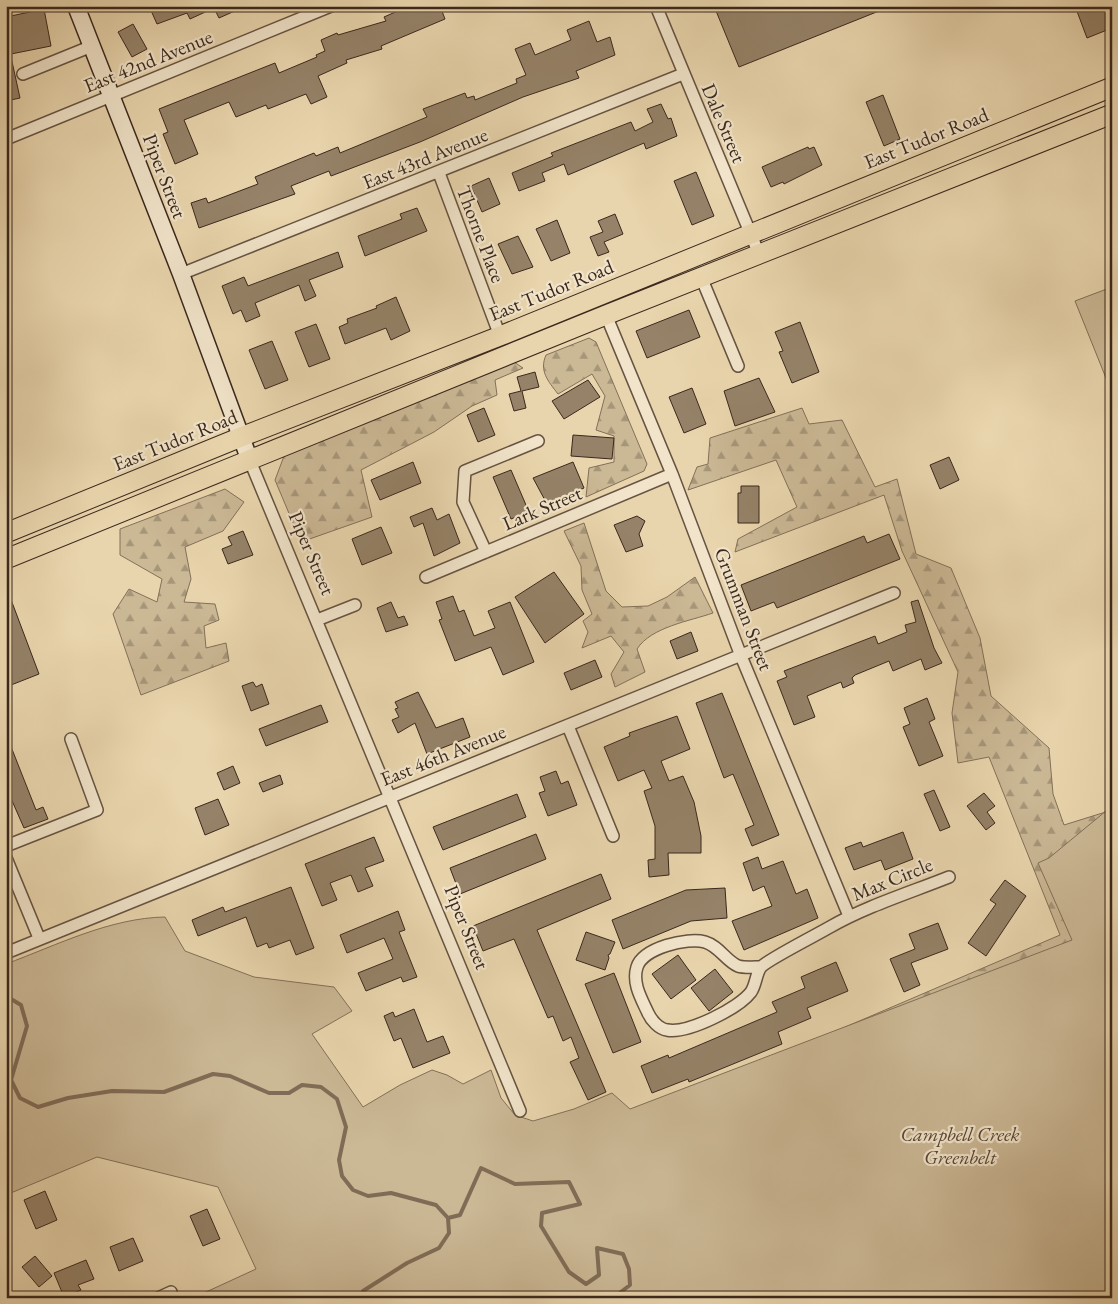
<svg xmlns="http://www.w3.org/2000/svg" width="1118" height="1304" font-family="'EB Garamond',serif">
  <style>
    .forest { fill: url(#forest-firs); stroke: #837059 }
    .green { fill: #cbb895; stroke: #837059 }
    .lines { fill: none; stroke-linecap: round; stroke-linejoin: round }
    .stream { stroke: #806c56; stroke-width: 4 }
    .building { fill: #958268; stroke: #3b281d }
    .street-casing { stroke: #665341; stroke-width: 14 }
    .secondary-casing { stroke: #3b281d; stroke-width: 19 }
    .primary-casing { stroke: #3b281d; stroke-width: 21 }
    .street { stroke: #f1e4ca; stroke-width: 11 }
    .secondary { stroke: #f1e4ca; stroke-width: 16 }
    .primary { stroke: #e9d5ad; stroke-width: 19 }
    .labels { text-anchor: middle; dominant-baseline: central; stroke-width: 4.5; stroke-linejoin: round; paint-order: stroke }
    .street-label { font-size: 20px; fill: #3b281d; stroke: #f1e4ca }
    .park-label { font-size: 20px; font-style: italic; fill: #584535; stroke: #f1e4ca }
  </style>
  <defs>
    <pattern id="forest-firs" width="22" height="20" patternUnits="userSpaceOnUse" patternTransform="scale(1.25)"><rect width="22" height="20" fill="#cbb895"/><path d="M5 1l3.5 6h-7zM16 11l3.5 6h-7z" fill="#a69679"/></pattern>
  </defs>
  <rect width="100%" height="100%" fill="#e9d5ad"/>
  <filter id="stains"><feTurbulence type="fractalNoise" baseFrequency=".004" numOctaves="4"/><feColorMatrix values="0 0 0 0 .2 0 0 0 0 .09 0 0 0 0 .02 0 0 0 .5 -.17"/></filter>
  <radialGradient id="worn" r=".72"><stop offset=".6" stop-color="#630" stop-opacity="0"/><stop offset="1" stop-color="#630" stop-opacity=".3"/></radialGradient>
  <path class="forest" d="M 589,338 L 596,342 L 647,464 L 644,471 L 586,497 L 589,468 L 614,462 L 614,436 L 596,430 L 605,396 L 592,374 L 558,394 C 548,381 539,371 546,355 Z
    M 514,362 L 523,368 L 495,380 L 497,395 L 472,406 L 434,432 L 361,470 L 372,517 L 301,542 L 275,480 L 284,456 Z
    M 802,408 L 809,424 L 842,420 L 875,487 L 897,479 L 916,554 L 951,568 L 980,638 L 991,696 L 1049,748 L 1053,794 L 1064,825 L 1112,810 L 1112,1105 L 682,1097 L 1060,935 L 989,757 L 958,763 L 952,713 L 958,672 L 902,551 L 884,495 L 735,552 L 738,539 L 797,507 L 776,460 L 688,490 L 697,467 L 708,464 L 710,438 Z
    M 225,489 L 244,502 L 223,531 L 185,547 L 191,579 L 184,602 L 215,604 L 219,620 L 204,626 L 206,648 L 226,643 L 229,661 L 141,695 L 113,614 L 129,589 L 157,602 L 162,579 L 120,555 L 120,529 Z
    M 584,523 L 606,591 L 622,607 L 648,606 L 667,597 L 695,577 L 713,613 C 690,621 651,627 637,649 L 645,672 L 615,687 L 611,674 L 624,652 L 611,636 L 582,648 L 588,632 L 583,621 L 592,614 L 582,590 L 581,566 L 564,531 Z"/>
  <path class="green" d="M 1112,287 L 1112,393 L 1075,301 Z
    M 1112,806 L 1112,1298 L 193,1298 L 256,1269 L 218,1187 L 97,1157 L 6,1195 L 6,964 C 57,945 110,918 165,917 L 185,951 L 254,977 L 334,987 L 352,1011 L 312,1034 L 363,1107 L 400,1085 L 432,1070 L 447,1075 L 463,1084 L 491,1070 L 501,1098 L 515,1115 L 533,1121 L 574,1109 L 612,1093 L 630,1109 L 1072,940 L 1038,863 L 1049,858 Z"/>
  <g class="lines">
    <path class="stream" d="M 6,996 L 21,1005 L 27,1026 L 11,1080 L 20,1098 L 38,1107 L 68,1098 L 112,1091 L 164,1092 L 213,1074 L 230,1076 L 269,1093 L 289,1093 L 302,1085 L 321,1087 L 337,1099 L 346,1127 L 339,1160 L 342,1176 L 353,1190 L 368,1196 L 391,1193 L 436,1205 L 448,1218
      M 448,1218 L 460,1215 L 481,1168 L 515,1184 L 569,1182 L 580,1204 L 542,1213 L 541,1226 L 569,1272 L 586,1284 L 599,1275 L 597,1248 L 623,1254 L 629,1269 L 630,1285 L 617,1295 L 620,1298
      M 360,1298 L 363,1291 L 407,1263 L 439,1248 L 449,1233 L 448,1218
      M 425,1298 L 430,1298"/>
  </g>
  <path class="building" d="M 149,6 L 246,6 L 219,18 L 214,8 L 190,19 L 187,13 L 157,24 Z
    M 409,6 L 440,6 L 445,19 L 381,46 L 382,49 L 346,60 L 347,63 L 318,76 L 327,97 L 311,104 L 306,94 L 268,109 L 266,105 L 236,117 L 229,102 L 184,120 L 198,154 L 175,164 L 163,134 L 168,132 L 159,109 L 275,63 L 279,73 L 317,57 L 316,55 L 325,51 L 321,40 L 337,33 L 338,35 L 386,21 L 384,17 Z
    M 714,6 L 889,6 L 889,7 L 739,67 Z
    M 1075,6 L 1112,6 L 1112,28 L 1087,38 Z
    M 44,9 L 51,46 L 6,55 L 6,17 Z
    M 589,21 L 597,42 L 610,37 L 615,55 L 576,71 L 579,78 L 523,97 L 420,142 L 331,176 L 329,171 L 291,186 L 295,194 L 199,228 L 191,203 L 206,198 L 208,203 L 258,184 L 255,177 L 314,153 L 316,156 L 338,147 L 340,153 L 427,117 L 423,109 L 465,93 L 467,98 L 474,96 L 475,100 L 517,83 L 516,79 L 526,75 L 515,49 L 530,43 L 535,55 L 571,40 L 567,30 Z
    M 133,24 L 147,49 L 132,57 L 118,32 Z
    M 6,57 L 11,57 L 20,98 L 6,101 Z
    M 883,95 L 900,139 L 884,146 L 866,102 Z
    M 661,104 L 668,119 L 671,118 L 677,136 L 646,149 L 644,143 L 568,175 L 564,164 L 542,173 L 545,181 L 519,191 L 512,173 L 553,156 L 551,153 L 631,122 L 635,131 L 653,122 L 647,109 Z
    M 808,147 L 809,149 L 814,147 L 822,165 L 784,184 L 783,182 L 771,187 L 762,167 Z
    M 696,172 L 714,216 L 692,225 L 674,181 Z
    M 489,178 L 500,204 L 482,212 L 471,186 Z
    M 417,208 L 427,231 L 365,256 L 358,236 L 402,219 L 400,214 Z
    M 615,214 L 623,234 L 604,242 L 609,252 L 598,256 L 590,237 L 603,232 L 598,221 Z
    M 557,220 L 570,253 L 551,261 L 536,229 Z
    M 518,236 L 533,267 L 512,274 L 498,244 Z
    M 338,252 L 343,267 L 309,280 L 316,296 L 305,301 L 299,285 L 255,303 L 260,316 L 246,322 L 241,310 L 233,314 L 222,286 L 244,277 L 248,286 Z
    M 396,297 L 410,331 L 391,340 L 386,328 L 345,344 L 339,327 L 348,323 L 347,319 L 377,308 L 376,306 Z
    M 689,310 L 700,337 L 647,358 L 636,331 Z
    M 800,322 L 819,372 L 792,383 L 779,352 L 783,351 L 775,332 Z
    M 316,324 L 330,359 L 309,367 L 295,332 Z
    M 272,341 L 288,380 L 265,389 L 249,350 Z
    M 535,372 L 539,387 L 522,391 L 526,408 L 514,411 L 509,394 L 521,391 L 517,377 Z
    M 759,378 L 775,412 L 735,426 L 724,391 Z
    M 588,380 L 600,397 L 564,419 L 552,401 Z
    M 692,388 L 706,424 L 684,433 L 669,397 Z
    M 484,408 L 495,435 L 478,442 L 467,415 Z
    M 573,435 L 614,438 L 612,459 L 571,456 Z
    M 949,457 L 959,480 L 940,489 L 930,465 Z
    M 413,462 L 421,483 L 380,500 L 371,480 Z
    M 573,462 L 584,488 L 547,504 L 533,478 Z
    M 511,470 L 529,512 L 511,519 L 493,477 Z
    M 741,486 L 759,486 L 759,523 L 738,523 L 738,493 L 741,493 Z
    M 432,508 L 437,520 L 449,514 L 460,543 L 434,556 L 423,523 L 414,527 L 410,517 Z
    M 637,516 L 645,521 L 639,534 L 643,546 L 626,552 L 614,525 Z
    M 381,527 L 392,553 L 362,565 L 352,539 Z
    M 243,531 L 253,555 L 228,564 L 222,549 L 232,545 L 228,537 Z
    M 889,534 L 900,559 L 777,608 L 774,602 L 751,611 L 741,585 L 864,536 L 867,543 Z
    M 554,572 L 584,614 L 545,643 L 515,597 Z
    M 7,589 L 39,674 L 6,687 L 6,663 L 9,659 L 6,653 Z
    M 453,596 L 459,612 L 464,610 L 474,636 L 495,628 L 488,611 L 510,602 L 534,662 L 503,675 L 491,647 L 455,661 L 439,620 L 442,619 L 436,602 Z
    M 918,600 L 934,648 L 942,663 L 925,670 L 921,659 L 893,671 L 889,661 L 855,675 L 852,678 L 854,683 L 843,688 L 841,682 L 807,696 L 815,717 L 794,725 L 777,681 L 787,677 L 784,671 L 875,636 L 878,644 L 907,632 L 905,625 L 916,622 L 911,602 Z
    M 391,602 L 398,618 L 404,616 L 408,625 L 386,632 L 377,608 Z
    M 691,632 L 698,651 L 677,659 L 670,641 Z
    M 595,660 L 602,677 L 571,690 L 564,673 Z
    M 253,682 L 256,687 L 262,684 L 269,704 L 251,711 L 242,686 Z
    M 418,692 L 436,728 L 463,718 L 470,737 L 427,754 L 415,723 L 398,733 L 392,720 L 399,717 L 395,709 L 398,708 L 395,702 Z
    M 722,693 L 779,835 L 752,846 L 745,829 L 754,825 L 733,774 L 724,778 L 696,703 Z
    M 927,698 L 935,719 L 929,722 L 943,756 L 919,766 L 903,727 L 910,724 L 904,708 Z
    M 321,705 L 328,722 L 266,746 L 259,729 Z
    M 677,716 L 690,749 L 661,761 L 669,781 L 683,776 L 694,802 L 701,836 L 701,853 L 668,853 L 669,875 L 649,877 L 648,860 L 655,859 L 655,826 L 644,791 L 652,788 L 644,770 L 618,781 L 604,747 L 630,736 L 629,733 Z
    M 6,734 L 36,810 L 43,807 L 48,819 L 24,828 L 6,787 Z
    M 233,766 L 240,783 L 224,790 L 217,773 Z
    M 556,771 L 561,784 L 568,781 L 577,805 L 548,816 L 539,793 L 545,791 L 540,777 Z
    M 280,775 L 283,784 L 263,792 L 259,783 Z
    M 934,790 L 950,827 L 940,831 L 924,794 Z
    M 984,793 L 995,806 L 987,812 L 995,823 L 986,830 L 967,806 Z
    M 517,794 L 526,817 L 443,850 L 433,827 Z
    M 218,799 L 229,825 L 205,835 L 195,808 Z
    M 903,832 L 913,859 L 885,870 L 881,860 L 854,870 L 845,848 L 861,842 L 863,847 Z
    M 536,834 L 546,859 L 460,894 L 450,868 Z
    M 374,837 L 384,861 L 365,868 L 373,886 L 358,892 L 351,875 L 330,883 L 337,900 L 322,906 L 305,864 Z
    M 758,857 L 762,869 L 783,861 L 796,894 L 807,889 L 818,918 L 744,950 L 732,921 L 772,906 L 764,886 L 753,891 L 743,863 Z
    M 601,874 L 611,899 L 537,930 L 606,1092 L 588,1100 L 570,1062 L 579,1058 L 571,1037 L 563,1041 L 553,1016 L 548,1018 L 514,939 L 483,951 L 473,926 Z
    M 1005,880 L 1026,896 L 986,956 L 968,943 L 996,904 L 990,900 Z
    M 291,887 L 314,948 L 296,955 L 290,940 L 269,948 L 267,943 L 257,947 L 246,917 L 198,936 L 192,920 L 223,907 L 225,912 Z
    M 725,888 L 727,918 L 691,921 L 623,949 L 612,920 L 686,890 Z
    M 398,911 L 405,930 L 399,932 L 417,977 L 403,982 L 401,977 L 366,991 L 358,973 L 393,959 L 384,938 L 347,953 L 340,935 Z
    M 938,923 L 948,949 L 911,963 L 920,985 L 904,992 L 890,959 L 915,949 L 909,934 Z
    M 586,932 L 615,942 L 610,954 L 608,955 L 609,958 L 605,970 L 576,960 Z
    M 678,955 L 696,980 L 671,999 L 652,974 Z
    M 836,962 L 848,991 L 807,1008 L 811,1018 L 778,1032 L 782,1044 L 689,1082 L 688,1079 L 652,1093 L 641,1066 L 668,1055 L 669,1058 L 777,1012 L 772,1002 L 805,988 L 801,977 Z
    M 715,969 L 733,992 L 709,1011 L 691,988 Z
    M 614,973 L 641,1042 L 613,1053 L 585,984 Z
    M 414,1009 L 427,1042 L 443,1036 L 450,1053 L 413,1068 L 401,1038 L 394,1041 L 384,1016 L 393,1012 L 395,1017 Z
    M 45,1191 L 57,1220 L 36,1229 L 24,1200 Z
    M 207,1209 L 220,1239 L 203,1246 L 190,1216 Z
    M 133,1238 L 143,1261 L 119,1271 L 110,1247 Z
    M 35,1256 L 52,1276 L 39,1287 L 22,1267 Z
    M 86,1260 L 94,1279 L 78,1285 L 81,1290 L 64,1297 L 54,1273 Z"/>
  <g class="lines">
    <g class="street-casing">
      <path id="street" d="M 656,6 L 759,254
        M 23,74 L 92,46
        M 6,139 L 331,6
        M 439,173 L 500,336
        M 181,274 L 683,74
        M 701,277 L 738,366
        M 606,315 L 672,474 L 741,656 L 849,916
        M 250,461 L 520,1111
        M 486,552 L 463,502 L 465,471 L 538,441
        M 426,577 L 672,474
        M 317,620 L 355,605
        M 568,726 L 613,836
        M 6,846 L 97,810 L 71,739
        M 6,858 L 39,938
        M 6,953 L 894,593
        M 761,967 C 755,967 744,968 738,966 C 726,961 719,946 705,942 C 687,937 643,948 637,967 C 632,983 641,998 648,1013 C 651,1020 659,1029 667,1030 C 688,1034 739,1008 751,992 C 756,985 756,973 761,967 C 767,960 818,934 830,927 C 867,906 909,893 949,877
        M 158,1298 L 171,1292"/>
    </g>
    <g class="secondary-casing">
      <path id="secondary" d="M 76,6 L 181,274 L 250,461"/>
    </g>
    <g class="primary-casing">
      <path id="primary" d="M 6,533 L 241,437 L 500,336 L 1112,87
        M 6,559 L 606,315 L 1112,114"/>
    </g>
    <use href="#street" class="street"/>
    <use href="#secondary" class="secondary"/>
    <use href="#primary" class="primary"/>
  </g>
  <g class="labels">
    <g class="street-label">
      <text transform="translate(148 61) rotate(-22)">East 42nd Avenue</text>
      <text transform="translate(724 123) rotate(67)">Dale Street</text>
      <text transform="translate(926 138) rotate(-22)">East Tudor Road</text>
      <text transform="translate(425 158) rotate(-22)">East 43rd Avenue</text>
      <text transform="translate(165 176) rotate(69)">Piper Street</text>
      <text transform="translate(481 234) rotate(69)">Thorne Place</text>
      <text transform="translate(551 290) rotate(-22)">East Tudor Road</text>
      <text transform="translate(175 440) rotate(-22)">East Tudor Road</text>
      <text transform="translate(542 508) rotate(-23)">Lark Street</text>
      <text transform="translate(312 553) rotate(67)">Piper Street</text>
      <text transform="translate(744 609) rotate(69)">Grumman Street</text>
      <text transform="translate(443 755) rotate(-22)">East 46th Avenue</text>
      <text transform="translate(892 879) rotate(-22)">Max Circle</text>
      <text transform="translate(467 927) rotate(68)">Piper Street</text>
    </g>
    <g class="park-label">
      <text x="960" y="1134">Campbell Creek<tspan x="960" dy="23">Greenbelt</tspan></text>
    </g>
  </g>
  <rect width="1118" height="1304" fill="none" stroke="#e9d5ad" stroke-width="25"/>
  <rect x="8" y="8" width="1103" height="1289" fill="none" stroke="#3b281d" stroke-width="2.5"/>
  <rect x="12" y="12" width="1093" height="1279" fill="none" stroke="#3b281d"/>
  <rect width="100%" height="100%" filter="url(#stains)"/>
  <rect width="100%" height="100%" fill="url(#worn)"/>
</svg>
